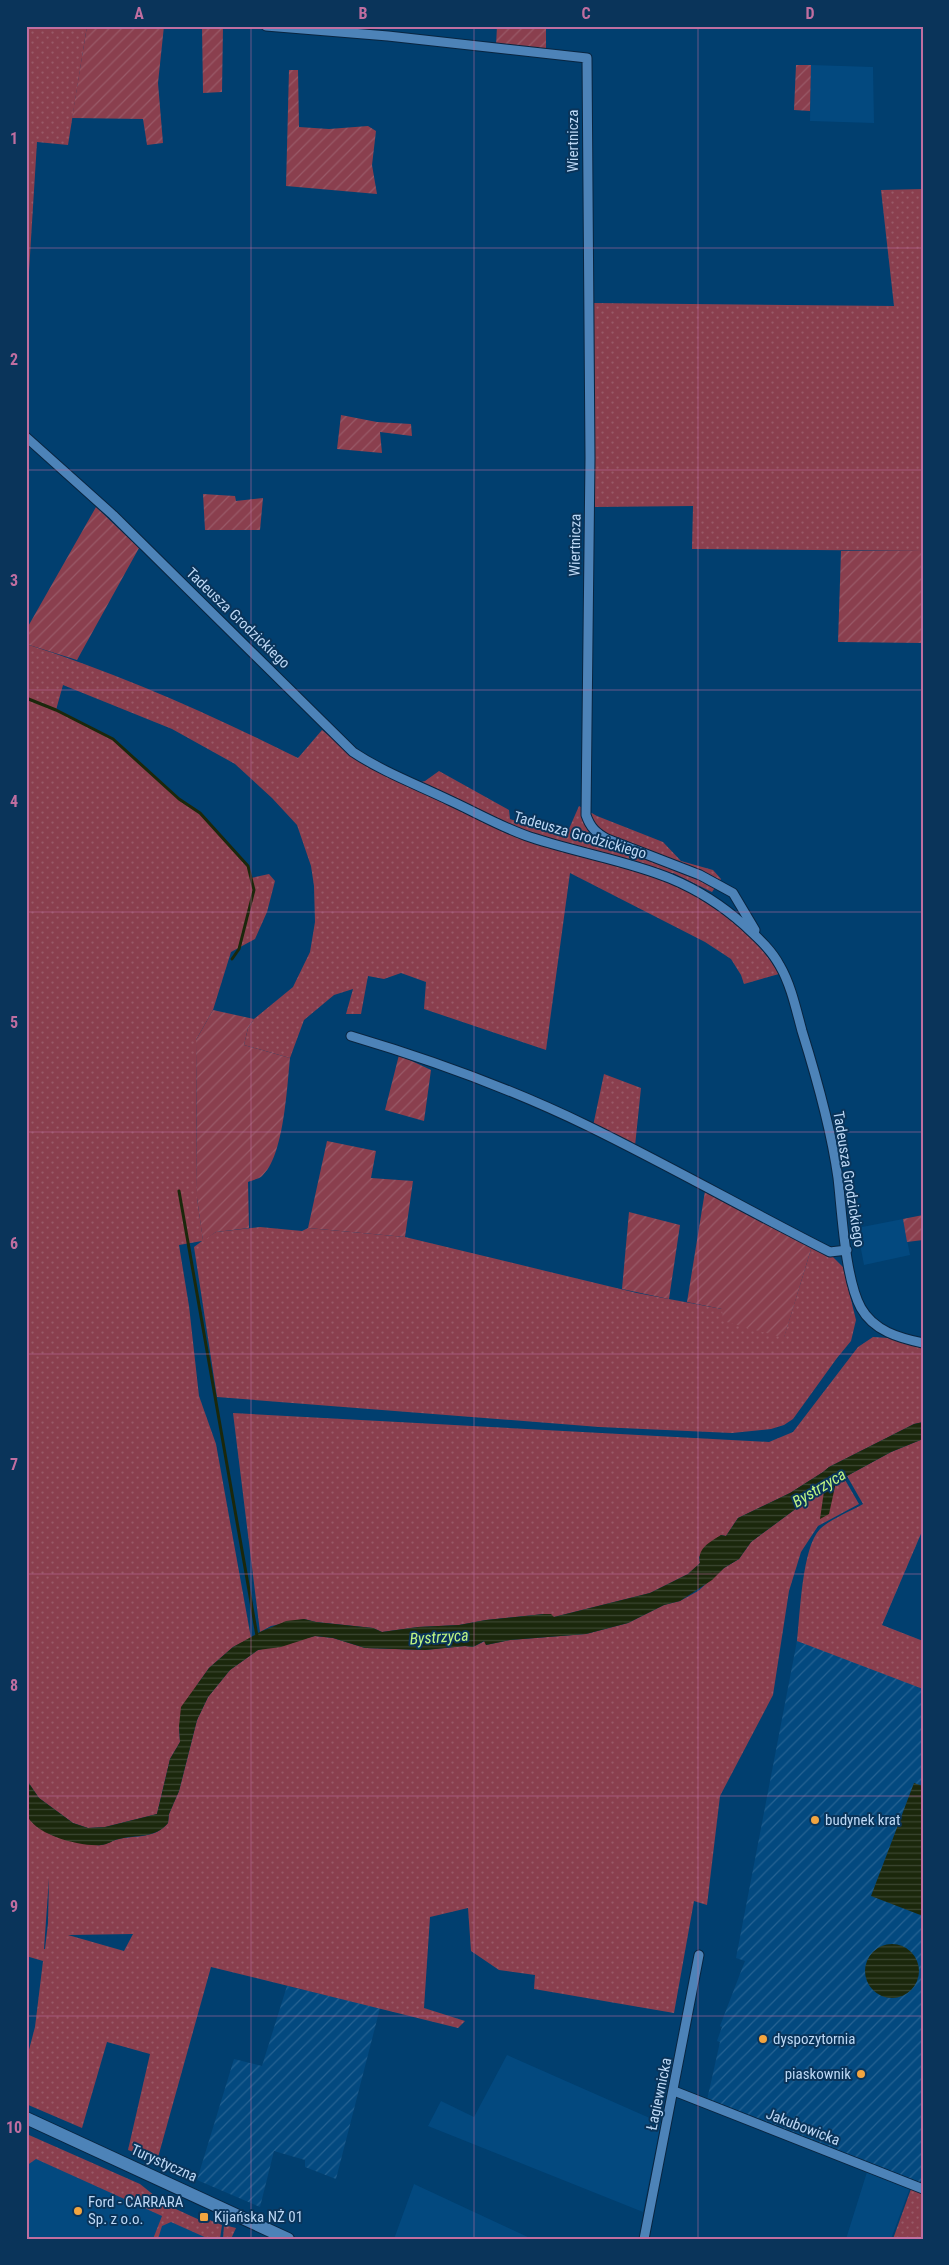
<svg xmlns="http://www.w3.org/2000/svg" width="949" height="2265" font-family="'Roboto Condensed',sans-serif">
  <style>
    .built { fill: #03497f }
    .industrial { fill: url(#industrial-furrows) }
    .grass { fill: url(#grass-dots); fill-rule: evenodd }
    .garden { fill: url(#garden-furrows) }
    .water { fill: url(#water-rules) }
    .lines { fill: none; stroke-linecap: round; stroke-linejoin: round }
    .stream { stroke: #1b280c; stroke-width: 3 }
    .minor-casing { stroke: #092540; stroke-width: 11 }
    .secondary-casing { stroke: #092540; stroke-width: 14 }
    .minor { stroke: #4d83b8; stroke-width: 9 }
    .secondary { stroke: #4d83b8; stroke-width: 12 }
    .grid { fill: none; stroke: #c06ea0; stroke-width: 1; stroke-opacity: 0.55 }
    .poi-dot { fill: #f2a540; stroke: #0a345a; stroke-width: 2 }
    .labels { text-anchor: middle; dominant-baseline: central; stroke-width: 4; stroke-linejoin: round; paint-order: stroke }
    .street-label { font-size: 15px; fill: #bdd8f5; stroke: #0a345a }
    .poi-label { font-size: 15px; fill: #bdd8f5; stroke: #0a345a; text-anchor: start }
    .water-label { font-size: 16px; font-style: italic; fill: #bef482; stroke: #0a345a }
    .neatline { fill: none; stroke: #c06ea0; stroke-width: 2 }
    .grid-label { font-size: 16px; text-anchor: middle; font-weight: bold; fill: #c06ea0 }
  </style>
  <defs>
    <pattern id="industrial-furrows" width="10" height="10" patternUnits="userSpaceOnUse" patternTransform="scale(1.25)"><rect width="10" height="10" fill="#03497f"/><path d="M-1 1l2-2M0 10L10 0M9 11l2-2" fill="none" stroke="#266292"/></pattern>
    <pattern id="grass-dots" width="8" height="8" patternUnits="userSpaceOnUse" patternTransform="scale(1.25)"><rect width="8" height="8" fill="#8a3f4e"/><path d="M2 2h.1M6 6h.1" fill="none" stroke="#995a68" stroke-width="1.8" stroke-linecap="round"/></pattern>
    <pattern id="garden-furrows" width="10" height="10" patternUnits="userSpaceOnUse" patternTransform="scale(1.25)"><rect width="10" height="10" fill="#8a3f4e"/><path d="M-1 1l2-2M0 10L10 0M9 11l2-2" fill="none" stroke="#995a68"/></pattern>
    <pattern id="water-rules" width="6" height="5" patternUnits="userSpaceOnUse" patternTransform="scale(1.25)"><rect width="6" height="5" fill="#1b280c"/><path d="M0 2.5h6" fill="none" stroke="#3a4630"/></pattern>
  </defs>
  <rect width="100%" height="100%" fill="#013f6f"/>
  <path class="built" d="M 811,65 L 873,67 L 874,123 L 810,121 Z
    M 903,1219 L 910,1255 L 864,1265 L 857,1228 Z
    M 507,2055 L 661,2123 L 643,2212 L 428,2126 L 441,2101 L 474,2117 Z
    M 26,2145 L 214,2239 L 26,2239 Z
    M 867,2172 L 910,2188 L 891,2239 L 846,2239 Z
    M 414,2184 L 532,2239 L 394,2239 Z"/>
  <path class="industrial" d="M 923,1529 L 882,1625 L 923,1641 L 923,2184 L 707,2100 L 720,2042 L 717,2041 L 722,2027 L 720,2026 L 745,1961 L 736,1958 L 797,1641 L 807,1561 Z
    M 287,1986 L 380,2008 L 336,2179 L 305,2167 L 305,2160 L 274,2151 L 260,2207 L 197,2180 L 234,2059 L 262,2066 Z"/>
  <path class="grass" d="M 26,26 L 87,26 L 68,145 L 37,142 L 26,320 Z
    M 923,189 L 923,551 L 692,549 L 693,506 L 595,507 L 593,303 L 894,306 L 881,190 Z
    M 26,644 C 120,674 210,714 298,758 L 322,730 L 363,762 L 410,785 L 425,781 L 439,771 L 509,810 L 510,819 L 565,838 L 579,806 L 597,816 L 663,842 L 681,861 L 713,870 L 721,879 L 712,892 L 673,873 L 668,880 C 711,904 754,931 779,974 L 744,984 L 741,975 L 731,959 L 705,942 L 570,873 L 546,1050 L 424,1009 L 426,982 L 401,973 L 384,979 L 368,976 L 361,1014 L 346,1014 L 353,989 L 334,995 L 304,1020 L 290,1058 L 244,1045 L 248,1028 L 254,1019 L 293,987 L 310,952 L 315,922 L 314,886 L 311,866 L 297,825 L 272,798 L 235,764 L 172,729 L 63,685 L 56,710 L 111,738 L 134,757 L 179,799 L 200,813 L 248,866 L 251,878 L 269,874 L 275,881 L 267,912 L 255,939 L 231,952 L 213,1010 L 196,1040 L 197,1198 L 203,1240 L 216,1232 L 260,1227 L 302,1231 L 308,1228 L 405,1237 L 637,1293 L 722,1309 L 784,1337 L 812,1246 L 830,1254 L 843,1267 L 856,1320 L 851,1341 L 837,1358 L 793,1419 L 784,1425 L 771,1429 L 732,1433 L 599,1427 L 217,1397 L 194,1247 L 202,1241 L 179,1245 L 189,1306 L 199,1396 L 216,1444 L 251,1638 L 233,1647 L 209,1668 L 197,1685 L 179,1726 L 180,1742 L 170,1759 L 157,1814 L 105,1827 L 88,1828 L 73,1823 L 39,1798 L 26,1779 Z
    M 604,1074 L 641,1088 L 635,1146 L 593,1126 Z
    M 873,1337 L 889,1338 L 923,1348 L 923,1422 L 914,1424 L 829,1467 L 823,1472 L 790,1493 L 738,1518 L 726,1536 L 721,1535 L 699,1557 L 700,1563 L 688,1574 L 650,1593 L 554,1617 L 544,1614 L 486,1620 L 459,1625 L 418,1627 L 382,1632 L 373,1628 L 316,1622 L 304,1619 L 271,1626 L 260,1632 L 233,1413 L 769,1442 L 793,1432 L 858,1347 Z
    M 923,1439 L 923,1529 L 882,1625 L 923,1641 L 923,1689 L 797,1641 C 800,1615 802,1547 820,1529 C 829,1520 851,1511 863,1504 L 847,1476 L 891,1452 Z
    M 844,1478 L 859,1504 L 818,1526 L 801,1552 L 789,1591 L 773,1695 L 720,1796 L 707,1905 L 694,1901 L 674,2013 L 534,1989 L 535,1975 L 499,1970 L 471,1951 L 468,1908 L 430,1917 L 424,2008 L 465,2021 L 458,2028 L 211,1967 L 157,2161 L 128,2150 L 150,2054 L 107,2042 L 82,2128 L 26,2104 L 26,2061 L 35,2027 L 43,1961 L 26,1956 L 26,1814 C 45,1835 55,1838 82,1842 C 88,1843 95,1846 101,1845 C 108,1844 113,1840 119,1839 C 137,1835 155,1839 168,1823 L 169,1814 L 179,1791 L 197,1720 L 208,1697 L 230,1670 L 258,1650 L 315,1636 L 333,1638 L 365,1648 L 425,1650 L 465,1646 L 473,1647 L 485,1641 L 486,1645 L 510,1640 L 586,1634 L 628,1623 L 664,1605 L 680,1601 L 698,1591 L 724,1568 L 739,1559 L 751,1542 L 817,1493 ZM 49,1878 L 48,1923 L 45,1949 L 44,1949 ZM 133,1934 L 124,1951 L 68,1935 L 69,1935 Z
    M 29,2135 L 140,2184 L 165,2204 L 204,2222 L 207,2219 L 222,2225 L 220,2239 L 209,2239 L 171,2222 L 162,2226 L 158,2239 L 153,2239 L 162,2216 L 36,2159 L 26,2166 L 26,2137 Z
    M 911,2189 L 923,2193 L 923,2239 L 893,2239 Z
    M 224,2225 L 236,2228 L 231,2239 L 223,2239 Z"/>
  <path class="garden" d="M 87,26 L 164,26 L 158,83 L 163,143 L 147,145 L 143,119 L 72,118 Z
    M 202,26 L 223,26 L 222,92 L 203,93 Z
    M 497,26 L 546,26 L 546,49 L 496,46 Z
    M 796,65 L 811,65 L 810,111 L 794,110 Z
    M 289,70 L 298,70 L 299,127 L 329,129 L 368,126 L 376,131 L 372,165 L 377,194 L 286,186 Z
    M 341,415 L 377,422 L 411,424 L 412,436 L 380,432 L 382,453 L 337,449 Z
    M 203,494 L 235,496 L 236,501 L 263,498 L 260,530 L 205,530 Z
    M 96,507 L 139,548 L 77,660 L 26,644 L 26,630 Z
    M 841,551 L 923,551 L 923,643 L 838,642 Z
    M 213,1010 L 254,1019 L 248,1028 L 244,1045 L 290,1058 C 287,1087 284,1157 262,1176 C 259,1179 252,1180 248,1182 L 249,1228 L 216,1232 L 203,1241 L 197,1198 L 196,1040 Z
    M 399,1055 L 431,1070 L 424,1121 L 385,1110 Z
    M 327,1141 L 376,1151 L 371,1178 L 413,1181 L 405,1237 L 308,1228 Z
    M 705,1191 L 812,1246 L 784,1338 L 723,1321 L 722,1309 L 687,1302 Z
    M 629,1212 L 680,1225 L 669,1299 L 622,1289 Z
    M 923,1215 L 923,1240 L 907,1242 L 903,1219 Z"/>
  <path class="water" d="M 923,1422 L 923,1439 L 891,1452 L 836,1482 L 829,1514 L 820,1519 L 824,1491 L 817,1493 L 751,1542 L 739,1559 L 724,1568 L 712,1580 L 680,1601 L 664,1605 L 628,1623 L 586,1634 L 510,1640 L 486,1645 L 484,1641 L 473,1647 L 465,1646 L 425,1650 L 365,1648 L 333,1638 L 315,1636 L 281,1647 L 258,1650 L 230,1670 L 208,1697 L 197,1720 L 179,1791 L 169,1814 L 168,1823 C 155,1839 137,1834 119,1839 C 113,1840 107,1845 101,1845 C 81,1847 33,1835 26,1813 C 23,1804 26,1789 26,1779 L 39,1798 L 73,1823 L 88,1828 L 105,1827 L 157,1814 L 170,1759 L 180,1742 L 179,1726 L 181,1707 L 209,1668 L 233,1647 L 260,1632 L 286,1621 L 304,1619 L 316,1622 L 373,1628 L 382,1632 L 418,1627 L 459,1625 L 486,1620 L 544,1614 L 551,1614 L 554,1617 L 650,1593 L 688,1574 L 700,1563 C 697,1548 710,1542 721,1535 L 726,1536 L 738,1518 L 790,1493 L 823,1472 L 829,1467 L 914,1424 Z
    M 914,1783 L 923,1786 L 923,1916 L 871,1896 Z
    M865 1971a27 27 0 1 1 54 0a27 27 0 1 1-54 0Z"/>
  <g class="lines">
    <path class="stream" d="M 26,698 L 56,710 L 113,739 L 179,799 L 200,813 L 248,866 L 254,890 L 239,949 L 232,959
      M 179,1191 L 257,1636"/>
    <g class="minor-casing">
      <path id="minor" d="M 266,26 L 388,36 L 587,58 L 590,458 L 586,815 C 590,827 596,833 607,839 L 700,875 L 733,893 L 755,930 L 754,934
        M 26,437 L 113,515 L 353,752 C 383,772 418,785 451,801 C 477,813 503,828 530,837 C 612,864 676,864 744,925 C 757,937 771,949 780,966 C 791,985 796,1009 802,1031 C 817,1079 831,1128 838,1178 C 842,1212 845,1279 861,1308 C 874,1331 899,1338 923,1343
        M 351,1036 C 432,1060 512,1089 588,1126 C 670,1166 749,1211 830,1252 L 847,1250
        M 674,2091 L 923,2189
        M 644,2239 L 699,1955"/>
    </g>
    <g class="secondary-casing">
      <path id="secondary" d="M 26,2118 L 288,2239"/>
    </g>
    <use href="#minor" class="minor"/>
    <use href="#secondary" class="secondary"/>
  </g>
  <path class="grid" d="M 251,26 L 251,2239M 474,26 L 474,2239M 698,26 L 698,2239M 26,248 L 923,248M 26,470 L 923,470M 26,690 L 923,690M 26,912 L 923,912M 26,1132 L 923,1132M 26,1354 L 923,1354M 26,1574 L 923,1574M 26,1796 L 923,1796M 26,2016 L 923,2016"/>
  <g class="poi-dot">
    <circle cx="815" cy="1820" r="5"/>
    <circle cx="763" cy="2039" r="5"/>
    <circle cx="861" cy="2074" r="5"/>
    <circle cx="78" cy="2211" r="5"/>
    <rect x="199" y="2212" width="10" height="10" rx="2.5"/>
  </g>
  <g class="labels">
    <g class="street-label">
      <text transform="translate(573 141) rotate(-90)">Wiertnicza</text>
      <text transform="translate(575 545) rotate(-89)">Wiertnicza</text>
      <text transform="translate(238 618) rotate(44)">Tadeusza Grodzickiego</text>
      <text transform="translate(580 835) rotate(16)">Tadeusza Grodzickiego</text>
      <text transform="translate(849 1179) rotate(81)">Tadeusza Grodzickiego</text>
      <text transform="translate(659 2094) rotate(-78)">Łagiewnicka</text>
      <text transform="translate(803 2127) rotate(21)">Jakubowicka</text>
      <text transform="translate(164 2163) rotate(24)">Turystyczna</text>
    </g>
    <g class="poi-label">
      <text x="825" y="1820">budynek krat</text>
      <text x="773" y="2039">dyspozytornia</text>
      <text x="851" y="2074" text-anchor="end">piaskownik</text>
      <text x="88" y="2202">Ford - CARRARA<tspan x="88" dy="17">Sp. z o.o.</tspan></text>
      <text x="214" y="2217">Kijańska NŻ 01</text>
    </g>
    <g class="water-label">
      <text transform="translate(819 1488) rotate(-31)">Bystrzyca</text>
      <text transform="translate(439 1637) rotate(-4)">Bystrzyca</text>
    </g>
  </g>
  <rect width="949" height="2265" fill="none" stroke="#0a345a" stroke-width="55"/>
  <rect x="28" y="28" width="894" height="2210" class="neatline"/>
  <g class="grid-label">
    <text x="139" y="19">A</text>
    <text x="363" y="19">B</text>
    <text x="586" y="19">C</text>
    <text x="810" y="19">D</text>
    <text x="14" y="144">1</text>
    <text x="14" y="365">2</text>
    <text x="14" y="586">3</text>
    <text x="14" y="807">4</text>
    <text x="14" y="1028">5</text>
    <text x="14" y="1249">6</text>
    <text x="14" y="1470">7</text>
    <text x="14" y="1691">8</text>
    <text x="14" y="1912">9</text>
    <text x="14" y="2133">10</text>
  </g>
</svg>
